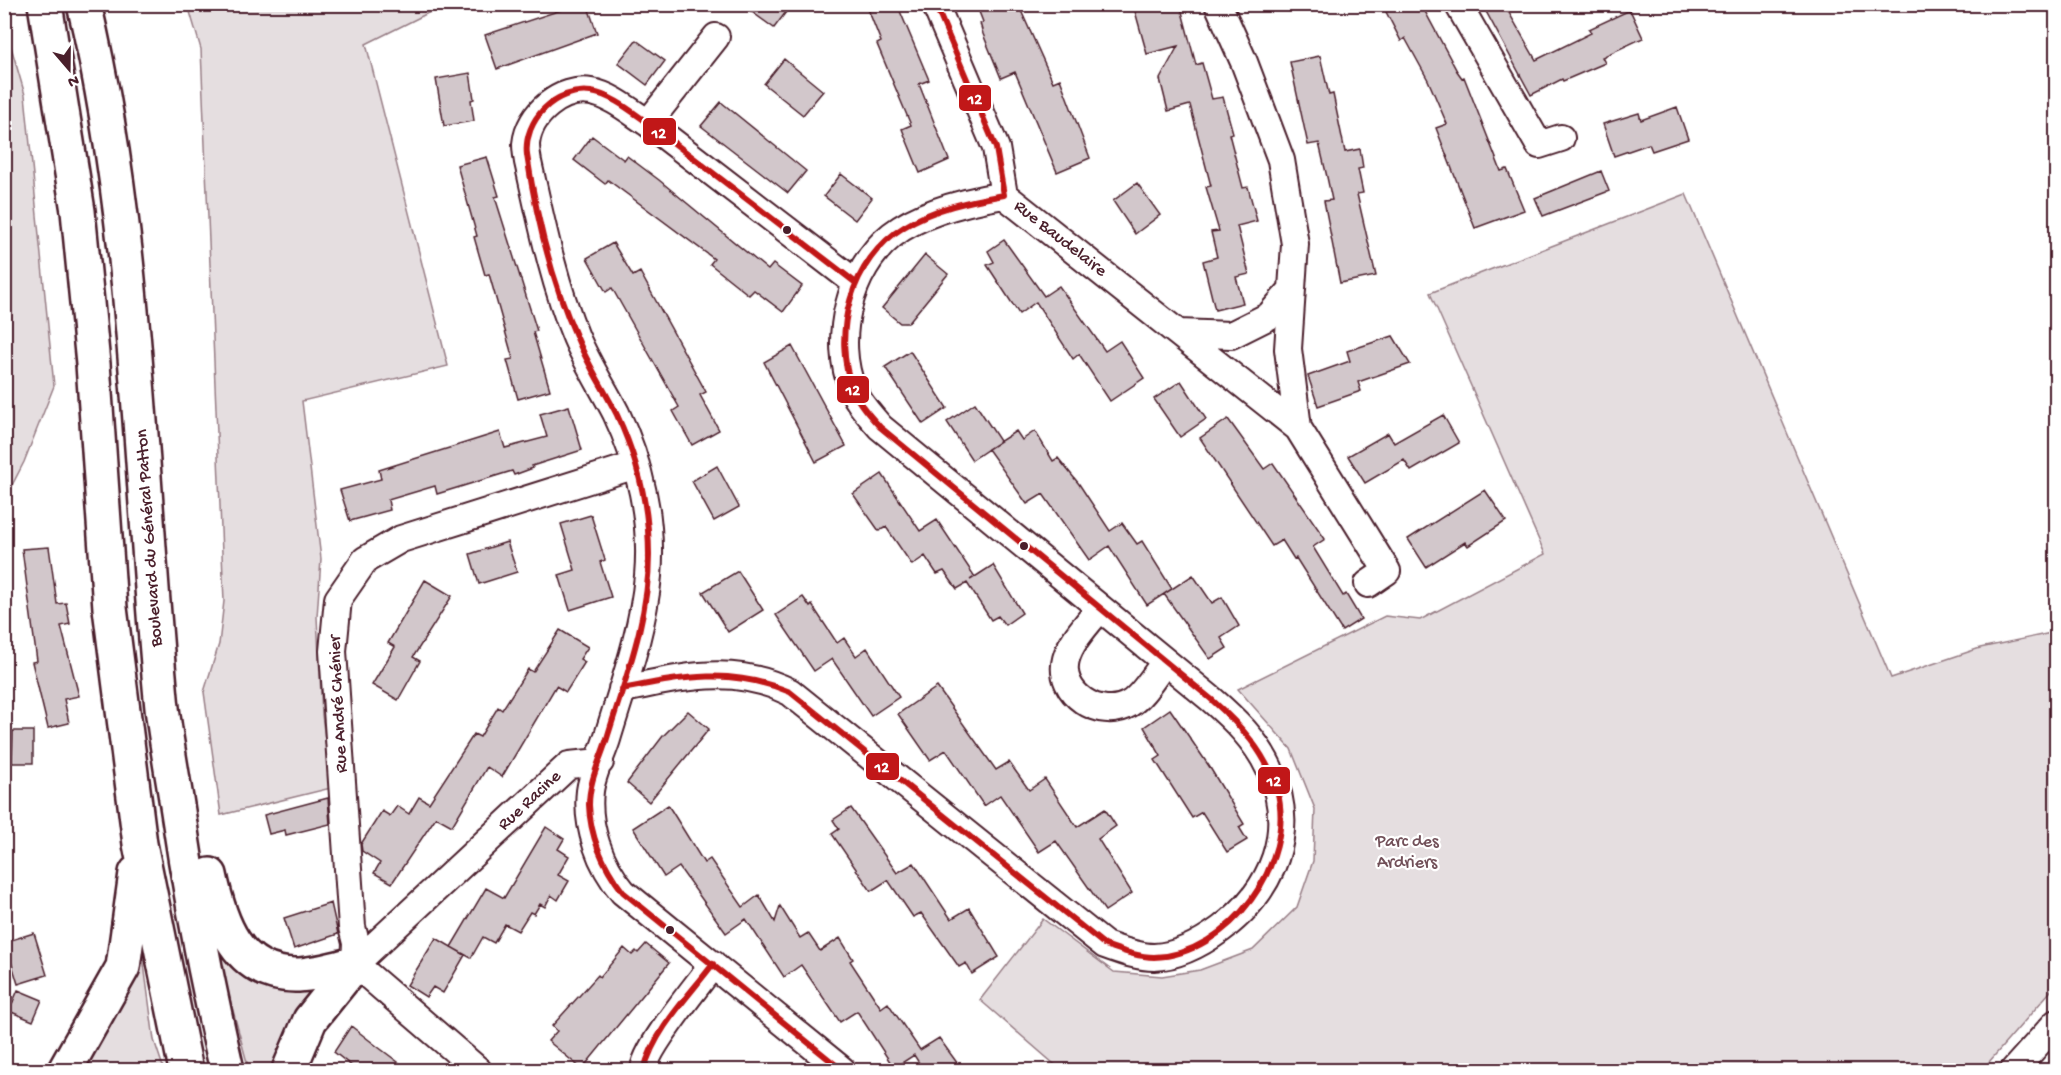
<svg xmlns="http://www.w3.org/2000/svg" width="2061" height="1075" font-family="'Gochi Hand',sans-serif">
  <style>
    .green { fill: #e5dee0; stroke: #987e86; stroke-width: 1.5 }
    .building { fill: #d2c7cb; stroke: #4a1f2b; stroke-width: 1.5 }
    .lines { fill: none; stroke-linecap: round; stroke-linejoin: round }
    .minor-casing { stroke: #4a1f2b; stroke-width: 30 }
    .highway-casing { stroke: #4a1f2b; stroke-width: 38 }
    .minor { stroke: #fff; stroke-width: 26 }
    .highway { stroke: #fff; stroke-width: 33 }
    .bus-1-casing { stroke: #fff; stroke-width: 10 }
    .bus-1 { stroke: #c11718; stroke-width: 6 }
    .bus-dot { fill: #4a1f2b; stroke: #fff; stroke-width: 2 }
    .labels { text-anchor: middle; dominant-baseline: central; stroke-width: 4.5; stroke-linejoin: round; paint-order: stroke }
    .street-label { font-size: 18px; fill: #4a1f2b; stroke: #fff }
    .park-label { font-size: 18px; fill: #714f58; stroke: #fff }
    .line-badge { stroke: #fff; stroke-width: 2 }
    .badge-label { font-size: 16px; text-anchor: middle; font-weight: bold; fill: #fff }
  </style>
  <rect width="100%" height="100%" fill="#fff"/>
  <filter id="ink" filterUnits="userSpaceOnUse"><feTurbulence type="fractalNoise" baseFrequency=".0167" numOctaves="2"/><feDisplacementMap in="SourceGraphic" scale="12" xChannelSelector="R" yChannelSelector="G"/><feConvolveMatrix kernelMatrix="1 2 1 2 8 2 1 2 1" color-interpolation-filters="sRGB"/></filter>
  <g filter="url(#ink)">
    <path class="green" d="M 188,5 L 444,5 L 366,44 L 448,366 L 302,401 L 321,559 L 317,617 L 322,715 L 331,788 L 221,815 L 204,692 L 219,644 L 224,601 L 201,49 Z
      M 5,26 L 25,95 L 54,386 L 24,462 L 9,491 L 4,491 Z
      M 1686,194 L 1891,678 L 1980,648 L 2056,632 L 2056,985 L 1982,1070 L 1726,1070 L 1723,1067 L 1714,1070 L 1061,1070 L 980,1000 L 1043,919 L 1114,972 L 1162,976 L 1200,970 L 1253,950 L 1297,907 L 1313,861 L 1315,809 L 1291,749 L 1238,689 L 1385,616 L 1420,620 L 1545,554 L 1430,293 Z
      M 140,934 L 154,1040 L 164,1070 L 78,1070 Z
      M 214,940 L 231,967 L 263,985 L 321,984 L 274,1070 L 249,1070 Z"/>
    <path class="building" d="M 579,4 L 587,4 L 597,33 L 497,69 L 485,35 Z
      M 741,4 L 792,4 L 774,28 Z
      M 866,4 L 897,4 L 929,80 L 919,84 L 949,160 L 920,173 L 902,129 L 911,125 L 877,44 L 881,42 Z
      M 976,4 L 1018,4 L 1053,82 L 1060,79 L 1090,158 L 1057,172 L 1015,72 L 1001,78 L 983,34 L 980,23 L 983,22 Z
      M 1133,4 L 1180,4 L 1196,65 L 1202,63 L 1212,99 L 1223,97 L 1233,133 L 1229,134 L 1243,188 L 1248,187 L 1257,221 L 1237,226 L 1249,274 L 1236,277 L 1243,303 L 1215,310 L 1203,261 L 1217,257 L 1211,232 L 1219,231 L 1206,187 L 1211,186 L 1190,105 L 1168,111 L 1160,79 L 1178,46 L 1147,54 Z
      M 1382,4 L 1421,4 L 1457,71 L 1462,78 L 1464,77 L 1501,171 L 1507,169 L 1524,210 L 1475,228 L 1436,128 L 1447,124 L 1428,80 L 1405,38 L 1401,41 Z
      M 1482,4 L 1504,4 L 1536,60 L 1591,33 L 1589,29 L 1630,10 L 1643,38 L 1602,57 L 1605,63 L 1563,81 L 1562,79 L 1531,95 Z
      M 636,40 L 665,61 L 647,85 L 618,63 Z
      M 1320,56 L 1329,95 L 1333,94 L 1345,152 L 1360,149 L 1363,168 L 1358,169 L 1363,193 L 1357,194 L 1376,276 L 1340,283 L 1324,201 L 1332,200 L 1327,177 L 1319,143 L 1308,145 L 1290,62 Z
      M 784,59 L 823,91 L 803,115 L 764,84 Z
      M 470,73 L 474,99 L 471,100 L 474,121 L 444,126 L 436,79 Z
      M 721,102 L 806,171 L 788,193 L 701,126 Z
      M 1677,107 L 1688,139 L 1652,151 L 1649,144 L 1614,156 L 1603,124 L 1639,113 L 1641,120 Z
      M 592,136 L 624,160 L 627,156 L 659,180 L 768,270 L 773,264 L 802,286 L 783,312 L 754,290 L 749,295 L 710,264 L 714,259 L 608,180 L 605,184 L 574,160 Z
      M 487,157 L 499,196 L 495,197 L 537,331 L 533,332 L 550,390 L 518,399 L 507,360 L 513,359 L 489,274 L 485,275 L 474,237 L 477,236 L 457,165 Z
      M 1601,171 L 1609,191 L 1543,216 L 1535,198 Z
      M 841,174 L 872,198 L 855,220 L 824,196 Z
      M 1137,183 L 1160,215 L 1135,234 L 1113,201 Z
      M 1004,240 L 1044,296 L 1059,286 L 1105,351 L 1120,341 L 1144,378 L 1110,401 L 1079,354 L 1073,359 L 1036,302 L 1019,314 L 987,265 L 994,262 L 988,251 Z
      M 613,243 L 633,276 L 640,272 L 706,392 L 700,395 L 719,430 L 692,445 L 673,411 L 679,407 L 638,334 L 612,288 L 606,292 L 587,258 Z
      M 925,255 L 948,274 L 908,323 L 900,323 L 882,308 Z
      M 1393,336 L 1410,364 L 1358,382 L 1361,391 L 1318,406 L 1308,376 L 1350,361 L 1347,351 Z
      M 792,346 L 846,446 L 816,462 L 764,362 Z
      M 910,351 L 947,408 L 923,424 L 885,367 Z
      M 1181,381 L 1206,419 L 1180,437 L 1154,399 Z
      M 975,403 L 1000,441 L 972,460 L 947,422 Z
      M 569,406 L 582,450 L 532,466 L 533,468 L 514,475 L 512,471 L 437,494 L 435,486 L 388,500 L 390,510 L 350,521 L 340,490 L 381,479 L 379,470 L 500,432 L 505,448 L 547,437 L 540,414 Z
      M 1443,415 L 1459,443 L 1411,471 L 1404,460 L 1365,483 L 1348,456 L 1388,433 L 1394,443 Z
      M 1228,419 L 1264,469 L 1273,463 L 1325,539 L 1313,547 L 1343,596 L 1346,594 L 1361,619 L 1342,631 L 1296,558 L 1294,559 L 1282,540 L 1272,546 L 1200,438 Z
      M 1016,431 L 1022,440 L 1035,431 L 1053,461 L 1058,458 L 1079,484 L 1110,531 L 1122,523 L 1137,544 L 1142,541 L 1172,589 L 1147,605 L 1109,546 L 1089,560 L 1043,494 L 1027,504 L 988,449 Z
      M 717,466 L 739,507 L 714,521 L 692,481 Z
      M 882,474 L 920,531 L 937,520 L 975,577 L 970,580 L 993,565 L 1022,613 L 1005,625 L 998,616 L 991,620 L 967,583 L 957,589 L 944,571 L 937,574 L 925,556 L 912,565 L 886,527 L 879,531 L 853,494 Z
      M 1485,490 L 1506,521 L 1468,546 L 1465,542 L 1426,567 L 1408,539 Z
      M 591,515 L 605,560 L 600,562 L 611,597 L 570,610 L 559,575 L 575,570 L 561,524 Z
      M 507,542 L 517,572 L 479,584 L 470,554 Z
      M 49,547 L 57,604 L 66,603 L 70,624 L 61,626 L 79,696 L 64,699 L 69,723 L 48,728 L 32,662 L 37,661 L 22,549 Z
      M 738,571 L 763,610 L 728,632 L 703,592 Z
      M 1193,575 L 1212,603 L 1222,597 L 1239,626 L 1221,638 L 1227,648 L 1210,659 L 1164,594 Z
      M 425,580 L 452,596 L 413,657 L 420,661 L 398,700 L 372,685 L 395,647 L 388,643 Z
      M 803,597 L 810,607 L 812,605 L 837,643 L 844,638 L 856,656 L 867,648 L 899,697 L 871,716 L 832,659 L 814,671 L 776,615 Z
      M 560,630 L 588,647 L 580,659 L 585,662 L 566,692 L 556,686 L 502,777 L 487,767 L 452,826 L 436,817 L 392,883 L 374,873 L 380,863 L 362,851 L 361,844 L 382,811 L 390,816 L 397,806 L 409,814 L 419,797 L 429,803 L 474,734 L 480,737 L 498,707 L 502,710 L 528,669 L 533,672 Z
      M 937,687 L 996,770 L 1009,762 L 1029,790 L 1045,779 L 1077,827 L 1105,809 L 1116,826 L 1098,839 L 1132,893 L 1105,911 L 1056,841 L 1039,852 L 1000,795 L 984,806 L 946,750 L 930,760 L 898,714 Z
      M 1170,709 L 1209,766 L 1244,824 L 1239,827 L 1247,840 L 1227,852 L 1202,812 L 1192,818 L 1155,760 L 1161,756 L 1144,727 Z
      M 688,711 L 709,729 L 649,802 L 627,783 L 663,736 Z
      M 13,731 L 33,731 L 33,763 L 12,763 Z
      M 328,798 L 330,824 L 286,835 L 285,830 L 269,834 L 264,815 Z
      M 668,805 L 704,863 L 710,859 L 743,907 L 759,895 L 775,922 L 780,906 L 800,938 L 808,933 L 820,951 L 840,938 L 853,959 L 850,961 L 875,999 L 881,1008 L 888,1003 L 920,1050 L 939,1038 L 963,1071 L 924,1071 L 914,1055 L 894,1068 L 857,1011 L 840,1022 L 801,965 L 784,977 L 746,919 L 726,933 L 679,867 L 664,877 L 633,828 Z
      M 851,808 L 897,873 L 914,863 L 951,919 L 969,908 L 999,957 L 972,974 L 966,963 L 959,967 L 921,913 L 913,917 L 888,880 L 871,891 L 832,834 L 839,829 L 833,820 Z
      M 546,827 L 564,839 L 558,849 L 569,856 L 558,875 L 569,881 L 558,900 L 551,895 L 545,907 L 540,904 L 534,914 L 530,912 L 518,931 L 505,924 L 494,943 L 483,937 L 471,958 L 451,947 L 486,888 L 504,898 Z
      M 331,903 L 338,934 L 294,949 L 284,918 Z
      M 34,933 L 47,975 L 18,984 L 5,942 Z
      M 436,938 L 465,955 L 443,993 L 433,987 L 426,997 L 407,985 Z
      M 646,944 L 669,963 L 582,1069 L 548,1041 L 557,1031 L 552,1026 L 598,975 L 600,977 L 624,948 L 632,955 L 636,951 L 638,953 Z
      M 18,990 L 42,1000 L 33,1021 L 9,1011 Z
      M 351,1026 L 378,1047 L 410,1071 L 358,1071 L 334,1052 Z"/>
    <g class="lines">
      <g class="minor-casing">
        <path id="minor" d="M 935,4 L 996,148 L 1004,195
          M 1218,4 L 1244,62 L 1281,160 L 1295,244 L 1288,349 L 1298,428
          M 1458,4 L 1539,145 L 1561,138
          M 648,123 L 716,37
          M 1179,333 L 1231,335 L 1269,316 L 1290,292
          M 1099,609 C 1088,624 1071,640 1066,659 C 1057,693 1100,721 1129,704 C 1143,696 1155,674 1165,662
          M 622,689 C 683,678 732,663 790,692 L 1105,945 C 1120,950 1137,957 1154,957 C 1178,956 1202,943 1221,929 C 1273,890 1298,831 1269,768 C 1256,740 1234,719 1211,699 L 880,427 C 870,415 859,404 853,390 C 832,340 849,269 892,235 C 921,212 968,201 1004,195 L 1298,428 L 1387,571 L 1368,584
          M 355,964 L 356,943 L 352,927 L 333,651 L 338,599 L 365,560 L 401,539 L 636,465
          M 355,964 L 569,765 L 600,762
          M 355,964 L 478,1070
          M 644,1070 C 644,1049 699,984 713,964
          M 842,1070 L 623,892 C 600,865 586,826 590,791 C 592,774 602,755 607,739 C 623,686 643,631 648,576 C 653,521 640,463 616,413 C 603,388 587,363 576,337 C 553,281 541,220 528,162 C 527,156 526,149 526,144 C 529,113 562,87 591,92 C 611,95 631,112 648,123 L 856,283
          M 2014,1070 L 2056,1023"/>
      </g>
      <g class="highway-casing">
        <path id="highway" d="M 45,4 L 78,211 L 93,364 L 110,608 L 140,844 L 186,1070
          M 84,4 C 139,236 139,473 162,708 C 166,740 172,773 177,805 C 190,894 207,983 227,1070
          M 210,875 C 220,923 237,974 295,975 C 315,975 336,968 355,964
          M 65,1070 L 123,967 L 136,873
          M 289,1070 L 310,1020 L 355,964"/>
      </g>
      <use href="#minor" class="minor"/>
      <use href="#highway" class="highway"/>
      <g class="bus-1-casing">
        <path id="bus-1" d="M 935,4 L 996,148 L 1004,195
          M 622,689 C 683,677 730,667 790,692 L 1105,945 C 1120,950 1137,957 1154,957 C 1229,955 1297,862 1277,790 C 1266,752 1240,725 1211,699 L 880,427 C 870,416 859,404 853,390 C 831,334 851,259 904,227 C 934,208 970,201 1004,195
          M 644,1070 C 654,1030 689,996 713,964
          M 842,1070 L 623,892 C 604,867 590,837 589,805 C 589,780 601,759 608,735 C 626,677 649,617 649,555 C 649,506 637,458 617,415 C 604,389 588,365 577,338 C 552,282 536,216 527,155 C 523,120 556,87 591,92 C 612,95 631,111 648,123 L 856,283"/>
      </g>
      <use href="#bus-1" class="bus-1"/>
    </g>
  </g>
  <g class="bus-dot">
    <circle cx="787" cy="230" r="5"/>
    <circle cx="1024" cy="546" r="5"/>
    <circle cx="670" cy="930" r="5"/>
  </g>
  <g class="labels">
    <g class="street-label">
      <text transform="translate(1060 239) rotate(38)">Rue Baudelaire</text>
      <text transform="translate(150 538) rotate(-94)">Boulevard du Général Patton</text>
      <text transform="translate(339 704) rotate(-93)">Rue André Chénier</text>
      <text transform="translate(530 801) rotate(-43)">Rue Racine</text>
    </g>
    <g class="park-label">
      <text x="1407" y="842">Parc des<tspan x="1407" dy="21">Ardriers</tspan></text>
    </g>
  </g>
  <g class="line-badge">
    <rect x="958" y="84" width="34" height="28" rx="6" fill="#c11718"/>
    <rect x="642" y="117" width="35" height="29" rx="6" fill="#c11718"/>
    <rect x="836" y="375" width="34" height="29" rx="6" fill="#c11718"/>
    <rect x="865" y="752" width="35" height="29" rx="6" fill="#c11718"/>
    <rect x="1257" y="766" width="34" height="29" rx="6" fill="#c11718"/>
  </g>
  <g class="badge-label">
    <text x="975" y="104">12</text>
    <text x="659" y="138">12</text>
    <text x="853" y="395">12</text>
    <text x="882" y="772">12</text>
    <text x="1274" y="786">12</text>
  </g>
  <rect width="2061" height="1075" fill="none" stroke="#fff" stroke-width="24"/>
  <rect x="12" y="12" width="2037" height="1051" fill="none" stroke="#4a1f2b" stroke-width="2" filter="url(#ink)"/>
  <g transform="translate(69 69) rotate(160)" stroke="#ffffff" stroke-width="4.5" paint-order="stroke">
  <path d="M0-4.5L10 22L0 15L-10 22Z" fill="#4a1f2b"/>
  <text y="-9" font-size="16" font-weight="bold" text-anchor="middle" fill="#4a1f2b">N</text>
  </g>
</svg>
